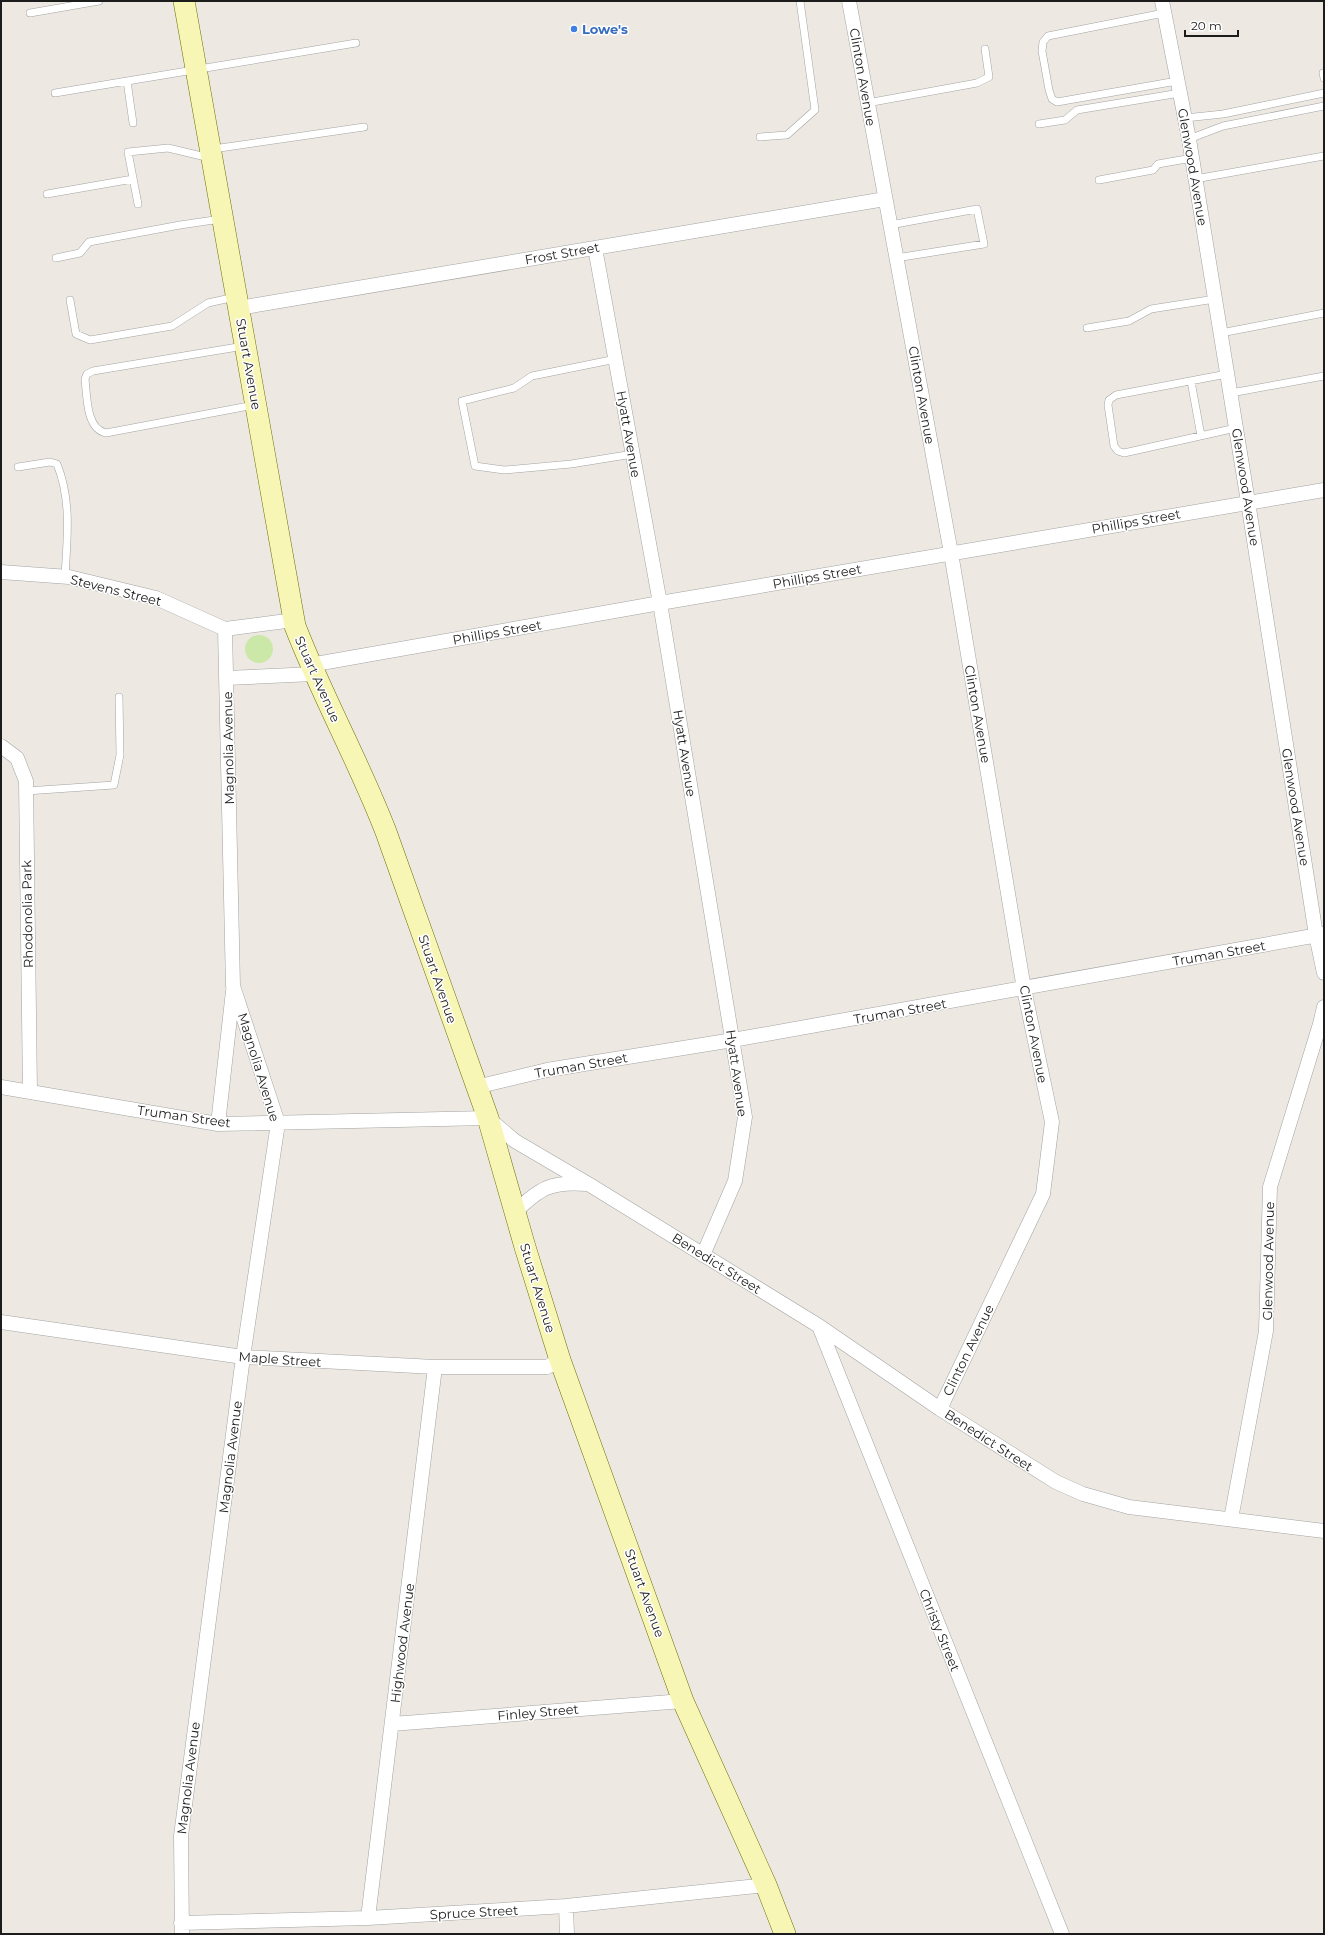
<svg xmlns="http://www.w3.org/2000/svg" width="1325" height="1935" font-family="Montserrat,sans-serif">
  <style>
    .grass { fill: #cce8a8 }
    .lines { fill: none; stroke-linecap: round; stroke-linejoin: round }
    .lane-casing { stroke: #a3a3a3; stroke-width: 8 }
    .street-casing { stroke: #a3a3a3; stroke-width: 15 }
    .secondary-casing { stroke: #6d7006; stroke-width: 22 }
    .lane { stroke: #fff; stroke-width: 7 }
    .street { stroke: #fff; stroke-width: 14 }
    .secondary { stroke: #f8f6b5; stroke-width: 21 }
    .shop-dot { fill: #3f7fe0; stroke: #fff; stroke-width: 1.5 }
    .labels { text-anchor: middle; dominant-baseline: central; stroke-width: 3; stroke-linejoin: round; paint-order: stroke }
    .shop-label { font-size: 13px; font-weight: bold; fill: #366cbe; stroke: #fff; text-anchor: start }
    .street-label { font-size: 13px; fill: #1c1c1c; stroke: #fff }
  </style>
  <rect width="100%" height="100%" fill="#ede9e2"/>
  <path class="grass" d="M245 649a14 14 0 1 1 28 0a14 14 0 1 1-28 0Z"/>
  <g class="lines">
    <g class="lane-casing">
      <path id="lane" d="M 30,13 L 99,1
        M 1164,13 L 1048,36 L 1043,42 L 1042,51 L 1049,90 L 1052,99 L 1057,102 L 1177,81
        M 1323,73 L 1324,78
        M 127,81 L 133,123
        M 55,93 L 356,43
        M 867,103 L 977,83 L 989,77 L 985,49
        M 1185,118 L 1223,114 L 1324,93
        M 1039,124 L 1065,120 L 1077,110 L 1180,93
        M 760,137 L 787,135 L 815,110 L 800,1
        M 1189,139 L 1223,126 L 1324,106
        M 213,149 L 364,127
        M 1195,179 L 1324,156
        M 1099,180 L 1153,170 L 1158,164 L 1192,158
        M 47,194 L 133,179
        M 138,204 L 128,152 L 168,148 L 210,158
        M 890,225 L 977,209 L 984,244 L 896,258
        M 56,258 L 80,253 L 89,242 L 180,225 L 221,219
        M 70,300 L 76,334 L 90,340 L 172,326 L 208,303 L 235,297
        M 1087,328 L 1129,321 L 1151,309 L 1215,299
        M 1221,333 L 1324,313
        M 244,346 L 93,371 L 87,374 L 85,379 C 87,396 86,429 106,433 L 254,405
        M 616,359 L 532,376 L 514,388 L 462,401 L 475,466 L 504,470 L 571,464 L 633,454
        M 1227,374 L 1116,395 L 1109,400 L 1108,405 L 1114,446 L 1118,451 L 1124,453 L 1236,428
        M 1191,381 L 1201,436
        M 1231,393 L 1324,376
        M 18,467 L 50,462 L 57,464 C 72,501 67,539 65,577
        M 26,791 L 114,785 L 120,755 L 119,697"/>
    </g>
    <g class="street-casing">
      <path id="street" d="M 849,1 L 951,553 L 1024,989 L 1052,1122 L 1043,1194 L 940,1409
        M 1162,1 L 1189,139 L 1248,502 L 1316,935 L 1324,973
        M 595,248 L 660,603 L 745,1117 L 735,1181 L 703,1255
        M 239,308 L 885,199
        M 1,572 L 69,577 L 156,598 L 225,629 L 294,620
        M 310,665 L 660,603 L 1324,490
        M 226,678 L 314,674
        M 1,746 L 17,758 L 26,781 L 30,1092
        M 1,1087 L 218,1124 L 488,1118 L 515,1141 L 590,1185 L 819,1326 L 940,1409 L 1056,1482 L 1083,1494 L 1129,1507 L 1324,1531
        M 476,1087 L 547,1070 L 733,1040 L 1324,934
        M 218,1124 L 233,991
        M 515,1212 C 540,1188 551,1181 587,1184
        M 1,1322 L 243,1357 L 435,1367 L 547,1367 L 560,1360
        M 819,1326 L 1062,1934
        M 1231,1519 L 1266,1331 L 1270,1187 L 1320,1024 L 1324,1007
        M 392,1724 L 683,1701
        M 566,1906 L 567,1934
        M 368,1918 L 435,1367
        M 181,1923 L 368,1918 L 566,1906 L 766,1885
        M 182,1934 L 181,1836 L 243,1357 L 278,1123 L 233,986 L 225,629"/>
    </g>
    <g class="secondary-casing">
      <path id="secondary" d="M 184,1 L 295,626 C 322,696 359,762 386,832 L 488,1118 L 525,1247 L 560,1360 L 683,1701 L 766,1885 L 785,1934"/>
    </g>
    <use href="#lane" class="lane"/>
    <use href="#street" class="street"/>
    <use href="#secondary" class="secondary"/>
  </g>
  <circle class="shop-dot" cx="574" cy="29" r="4"/>
  <g class="labels">
    <g class="shop-label">
      <text x="582" y="29">Lowe's</text>
    </g>
    <g class="street-label">
      <text transform="translate(863 77) rotate(80)">Clinton Avenue</text>
      <text transform="translate(1193 167) rotate(80)">Glenwood Avenue</text>
      <text transform="translate(562 253) rotate(-10)">Frost Street</text>
      <text transform="translate(249 364) rotate(80)">Stuart Avenue</text>
      <text transform="translate(922 395) rotate(80)">Clinton Avenue</text>
      <text transform="translate(629 434) rotate(80)">Hyatt Avenue</text>
      <text transform="translate(1246 487) rotate(81)">Glenwood Avenue</text>
      <text transform="translate(1136 521) rotate(-10)">Phillips Street</text>
      <text transform="translate(817 576) rotate(-10)">Phillips Street</text>
      <text transform="translate(116 590) rotate(14)">Stevens Street</text>
      <text transform="translate(497 632) rotate(-10)">Phillips Street</text>
      <text transform="translate(318 679) rotate(66)">Stuart Avenue</text>
      <text transform="translate(978 714) rotate(80)">Clinton Avenue</text>
      <text transform="translate(228 748) rotate(-91)">Magnolia Avenue</text>
      <text transform="translate(685 753) rotate(81)">Hyatt Avenue</text>
      <text transform="translate(1296 807) rotate(81)">Glenwood Avenue</text>
      <text transform="translate(27 914) rotate(-91)">Rhodonolia Park</text>
      <text transform="translate(1219 953) rotate(-10)">Truman Street</text>
      <text transform="translate(438 979) rotate(71)">Stuart Avenue</text>
      <text transform="translate(900 1011) rotate(-10)">Truman Street</text>
      <text transform="translate(1034 1034) rotate(79)">Clinton Avenue</text>
      <text transform="translate(581 1065) rotate(-10)">Truman Street</text>
      <text transform="translate(259 1067) rotate(73)">Magnolia Avenue</text>
      <text transform="translate(737 1073) rotate(82)">Hyatt Avenue</text>
      <text transform="translate(184 1116) rotate(8)">Truman Street</text>
      <text transform="translate(1268 1261) rotate(-89)">Glenwood Avenue</text>
      <text transform="translate(717 1263) rotate(32)">Benedict Street</text>
      <text transform="translate(538 1288) rotate(73)">Stuart Avenue</text>
      <text transform="translate(968 1350) rotate(-64)">Clinton Avenue</text>
      <text transform="translate(280 1359) rotate(4)">Maple Street</text>
      <text transform="translate(989 1440) rotate(33)">Benedict Street</text>
      <text transform="translate(230 1457) rotate(-83)">Magnolia Avenue</text>
      <text transform="translate(645 1593) rotate(70)">Stuart Avenue</text>
      <text transform="translate(940 1630) rotate(68)">Christy Street</text>
      <text transform="translate(402 1643) rotate(-83)">Highwood Avenue</text>
      <text transform="translate(538 1712) rotate(-5)">Finley Street</text>
      <text transform="translate(188 1778) rotate(-83)">Magnolia Avenue</text>
      <text transform="translate(474 1912) rotate(-3)">Spruce Street</text>
    </g>
  </g>
  <rect width="1325" height="1935" fill="none" stroke="#1c1c1c" stroke-width="4"/>
  <path d="M1185 30v6h53v-6" fill="none" stroke="#1c1c1c" stroke-width="2"/>
  <text x="1191" y="30" font-size="12" fill="#1c1c1c" stroke="#ffffff" stroke-width="3" paint-order="stroke">20 m</text>
</svg>
